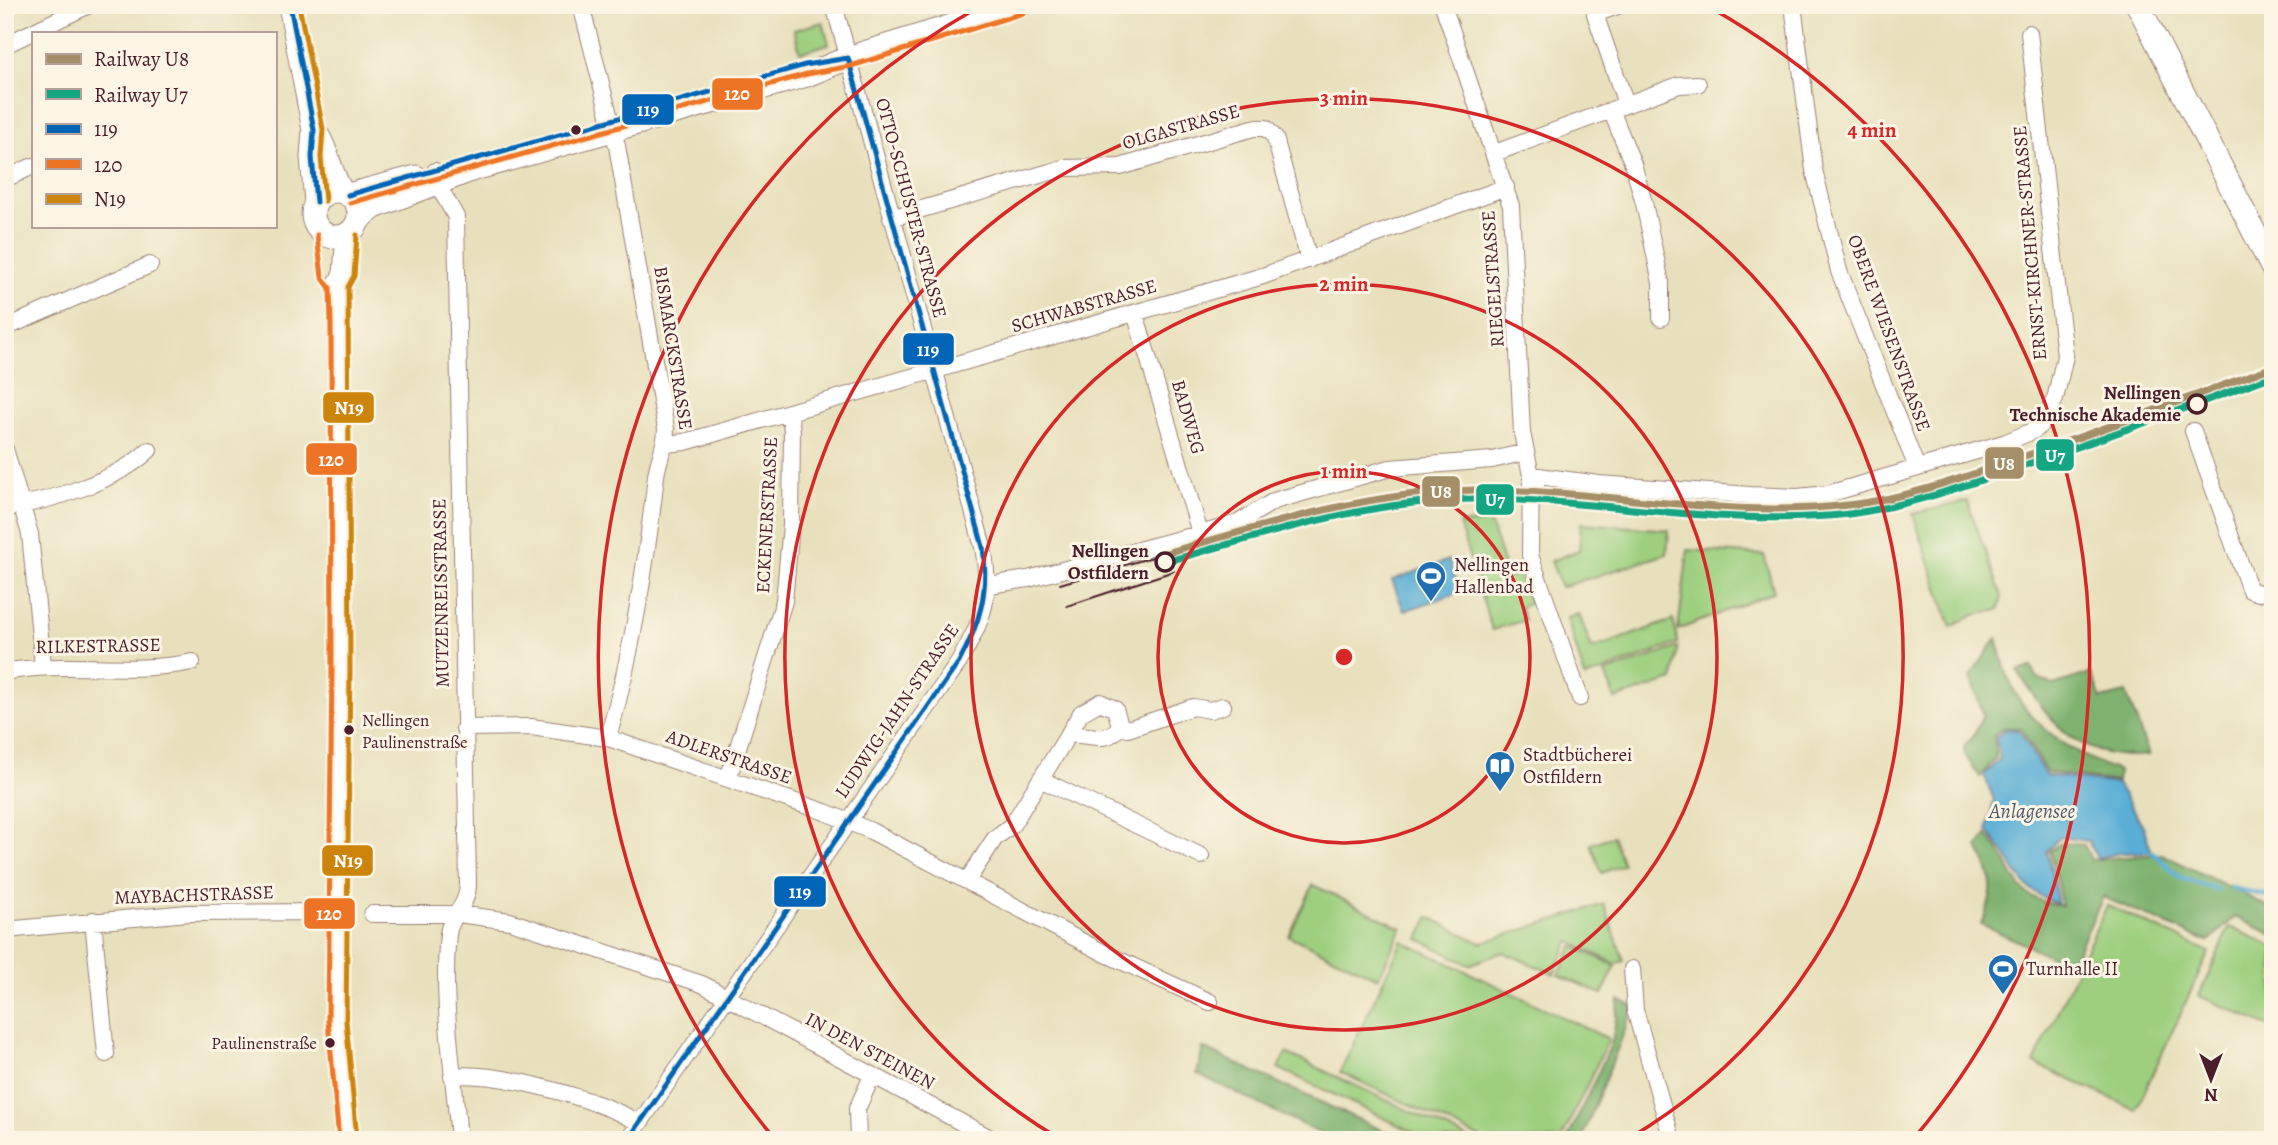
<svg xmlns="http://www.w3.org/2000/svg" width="2278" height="1145" font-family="Alegreya,serif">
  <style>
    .green { fill: #9dcf7f; stroke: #747755; stroke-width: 2 }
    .forest { fill: #7eb26e; stroke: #64684c; stroke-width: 2 }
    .water { fill: #59aed5; stroke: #526680; stroke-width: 2 }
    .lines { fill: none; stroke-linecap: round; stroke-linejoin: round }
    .stream { stroke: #59aed5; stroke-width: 4.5 }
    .minor-casing { stroke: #998074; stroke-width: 18 }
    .secondary-casing { stroke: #998074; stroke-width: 25 }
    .minor { stroke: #fff; stroke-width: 16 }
    .secondary { stroke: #fff; stroke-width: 23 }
    .tram { stroke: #4a1f2b; stroke-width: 2 }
    .bus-1-casing { stroke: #fcf5e5; stroke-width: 10 }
    .bus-2-casing { stroke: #fcf5e5; stroke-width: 10 }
    .bus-3-casing { stroke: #fcf5e5; stroke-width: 10 }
    .bus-1 { stroke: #0065b7; stroke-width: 5 }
    .bus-2 { stroke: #ed7425; stroke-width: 5 }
    .bus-3 { stroke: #cc840b; stroke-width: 5 }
    .rail-1-casing { stroke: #fcf5e5; stroke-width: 12 }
    .rail-2-casing { stroke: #fcf5e5; stroke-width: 12 }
    .rail-1 { stroke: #a58f68; stroke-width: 7 }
    .rail-2 { stroke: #14a583; stroke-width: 7 }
    .ring { fill: none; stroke: #d62828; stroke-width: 3.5 }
    .bus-dot { fill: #4a1f2b; stroke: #fcf5e5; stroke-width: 2.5 }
    .stop-dot { fill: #fcf5e5; stroke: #4a1f2b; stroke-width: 3.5 }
    .labels { text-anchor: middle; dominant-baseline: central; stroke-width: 6; stroke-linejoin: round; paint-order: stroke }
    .bus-label { font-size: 17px; fill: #4a1f2b; stroke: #fcf5e5; text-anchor: start }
    .street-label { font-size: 19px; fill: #4a1f2b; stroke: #fcf5e5 }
    .stop-label { font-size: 19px; font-weight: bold; fill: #4a1f2b; stroke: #fcf5e5; text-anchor: end }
    .poi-label { font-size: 19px; fill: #4a1f2b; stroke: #fcf5e5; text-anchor: start }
    .water-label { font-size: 21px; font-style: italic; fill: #50586f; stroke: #fcf5e5 }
    .centre { fill: #d62828; stroke: #fcf5e5; stroke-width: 3.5 }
    .ring-label { font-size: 21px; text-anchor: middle; font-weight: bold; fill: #d62828; stroke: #fcf5e5; stroke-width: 6; stroke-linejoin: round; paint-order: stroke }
    .line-badge { stroke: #fcf5e5; stroke-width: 2.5 }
    .badge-label { font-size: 19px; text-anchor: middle; font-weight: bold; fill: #fff }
  </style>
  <rect width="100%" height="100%" fill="#fcf5e5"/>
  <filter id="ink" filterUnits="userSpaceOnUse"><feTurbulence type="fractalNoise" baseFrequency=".0143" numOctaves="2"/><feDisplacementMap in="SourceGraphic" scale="14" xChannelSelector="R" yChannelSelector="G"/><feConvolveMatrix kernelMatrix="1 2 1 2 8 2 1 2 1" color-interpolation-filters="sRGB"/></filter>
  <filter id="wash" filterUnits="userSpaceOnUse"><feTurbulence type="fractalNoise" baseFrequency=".00686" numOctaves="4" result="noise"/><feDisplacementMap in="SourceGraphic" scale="28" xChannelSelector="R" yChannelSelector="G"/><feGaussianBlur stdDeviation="1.57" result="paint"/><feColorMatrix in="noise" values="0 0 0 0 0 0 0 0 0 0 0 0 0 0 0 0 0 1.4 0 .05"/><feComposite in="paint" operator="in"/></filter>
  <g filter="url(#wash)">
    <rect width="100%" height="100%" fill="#e8e0bc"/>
    <path class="green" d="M 823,22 L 829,44 L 800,52 L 794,30 Z
      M 1967,501 L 2002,596 L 1999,610 L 1974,615 L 1951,627 L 1913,514 Z
      M 1490,523 L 1508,577 L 1519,573 L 1530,603 L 1520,608 L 1525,620 L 1492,630 L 1459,524 Z
      M 1581,523 L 1669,530 L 1667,554 L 1561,587 L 1551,561 L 1579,550 Z
      M 1688,550 L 1764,555 L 1774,592 L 1678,630 Z
      M 1579,614 L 1592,649 L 1673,620 L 1678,643 L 1585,678 L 1567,618 Z
      M 1678,647 L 1673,680 L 1615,699 L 1605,673 Z
      M 1613,836 L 1623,865 L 1602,873 L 1591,844 Z
      M 1313,885 L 1402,928 L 1378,978 L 1289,936 Z
      M 1604,904 L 1624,961 L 1616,964 L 1569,941 L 1554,974 L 1503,952 L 1469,965 L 1419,939 L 1429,917 L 1481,943 Z
      M 2107,905 L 2209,952 L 2136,1110 L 2034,1063 Z
      M 2229,927 L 2273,946 L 2273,1028 L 2199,996 Z
      M 1402,941 L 1609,1039 L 1561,1140 L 1484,1140 L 1340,1072 Z
      M 1573,946 L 1616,966 L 1602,994 L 1559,975 Z
      M 1286,1053 L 1471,1140 L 1430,1140 L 1278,1068 Z"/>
    <path class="forest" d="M 1997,638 C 2001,652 2004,667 2009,680 C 2029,727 2073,754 2118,771 L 2117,782 L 2046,772 L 2021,728 L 2003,728 L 1994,735 L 1996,758 L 1980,777 L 1965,755 L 1964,746 L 1973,737 L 1983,714 L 1970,677 Z
      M 2031,667 L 2038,678 L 2053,685 L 2091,673 L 2101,699 L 2126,693 L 2149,755 C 2082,763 2049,724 2018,671 Z
      M 1987,835 C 2019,868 2007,899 2062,906 L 2050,851 L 2061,843 L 2084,845 L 2091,860 L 2162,854 L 2273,909 L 2273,935 L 2235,917 L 2208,942 L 2103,897 L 2071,966 L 1981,924 C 1996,893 1994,877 1978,847 Z
      M 1619,1000 L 1634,1007 L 1581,1140 L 1567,1140 L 1612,1043 Z
      M 1203,1048 L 1403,1140 L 1334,1140 L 1197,1074 Z"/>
    <path class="water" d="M 1449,560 L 1460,592 L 1404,611 L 1392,580 Z
      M 2006,729 L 2019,730 L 2045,775 L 2117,784 L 2143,826 L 2152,852 L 2119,853 L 2097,858 L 2088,841 L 2060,837 L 2047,851 L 2058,904 C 2013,888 2017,862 1987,831 L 1994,800 L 1984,775 L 2000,759 L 1996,737 Z"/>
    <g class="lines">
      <path class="stream" d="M 2152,852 L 2181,878 L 2218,890
        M 2231,888 L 2273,897"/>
    </g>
  </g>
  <g filter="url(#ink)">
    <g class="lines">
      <g class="minor-casing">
        <path id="minor" d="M 581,5 L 617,146 L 666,429 C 666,446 658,459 656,476 C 646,565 633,651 608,738
          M 1443,5 L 1511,206 L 1522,433 L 1531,475 L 1530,555 L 1580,698
          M 1620,5 L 1595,14 L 1626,104
          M 1793,5 L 1814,170 L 1839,271 L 1917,468
          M 5,45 L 89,5
          M 1611,110 L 1633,164 L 1644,203 L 1661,283 L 1661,318
          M 1495,153 L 1679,85 L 1698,84
          M 435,171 L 443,194 L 456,217 L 468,885 C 467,908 450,915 448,934 C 441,1002 454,1072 459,1140
          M 5,179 L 33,166
          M 891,218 L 1064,168 L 1120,167 L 1253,128 L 1266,128 L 1275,138 L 1309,260
          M 1135,313 L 1200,533
          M 5,328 L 150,265
          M 2193,431 L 2248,585 L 2250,590 L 2259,593 L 2273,590
          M 666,444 L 685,442 L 1263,276 L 1506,187
          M 5,449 L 30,534 L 43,666
          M 1531,475 L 1599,484 L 1750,495 L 1797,497 L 1828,494 L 2004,443 L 2035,430 L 2045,420 L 2055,399 L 2065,356 L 2029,33
          M 5,508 C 49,501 116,482 149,450
          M 989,585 L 1028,579 L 1218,529 L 1238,523 L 1274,501 L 1390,468 L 1492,460 L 1526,452
          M 5,672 C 67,660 130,675 192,662
          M 1120,725 L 1128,729 L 1193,707 L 1210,710 L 1223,706
          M 464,728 L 531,727 L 608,738 L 825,812 L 871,831 L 1104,953 L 1210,1002
          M 728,779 L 784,601 L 791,525 L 792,430 L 789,412
          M 1042,780 L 1201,856
          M 967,881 L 995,838 L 1012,825 L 1068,735 C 1087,732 1108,747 1120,725 L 1115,709 L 1100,702 L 1081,713 L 1068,735
          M 372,914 L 458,914 L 510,921 L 702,984 L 994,1140
          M 93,920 L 106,1054
          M 5,930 L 188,913 L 339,912
          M 1632,969 L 1635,1010 L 1672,1140
          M 452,1076 C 499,1071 598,1099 639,1123
          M 628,1140 L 959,662 C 984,617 992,598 983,547 L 834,5
          M 858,1140 L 857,1109 L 872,1076"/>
      </g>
      <g class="secondary-casing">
        <path id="secondary" d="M 290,5 L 314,130 L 312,157 L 316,202
          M 2138,5 L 2273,269
          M 318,136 C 329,154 330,174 342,192
          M313 214a23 23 0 1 1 46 0a23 23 0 1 1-46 0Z
          M 348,195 L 416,177
          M 359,219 L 374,207 L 471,170 L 807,75 L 848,58 L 1020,5
          M 348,234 L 345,274 L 339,285 L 341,668 L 337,1021 L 348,1140"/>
      </g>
      <use href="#minor" class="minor"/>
      <use href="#secondary" class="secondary"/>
      <path class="tram" d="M 1060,584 L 1163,554
        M 1067,606 L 1174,571"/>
      <g class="bus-1-casing">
        <path id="bus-1" d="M 290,5 L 314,130 L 312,157 L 316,202
          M 348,195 L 805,65 L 848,58
          M 628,1140 L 959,662 C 980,623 989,592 983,547 L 848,58"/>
      </g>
      <g class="bus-2-casing">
        <path id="bus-2" d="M 350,203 L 807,74 L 851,66 L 1023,13
          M 317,235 L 322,277 L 330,288 L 331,323 L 332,668 L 328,1021 L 339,1140"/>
      </g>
      <g class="bus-3-casing">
        <path id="bus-3" d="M 299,5 L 323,129 L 321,157 L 325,201
          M 357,1139 L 346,1021 L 350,668 L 348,287 L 354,276 L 357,235"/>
      </g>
      <use href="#bus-1" class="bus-1"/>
      <use href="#bus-2" class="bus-2"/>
      <use href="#bus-3" class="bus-3"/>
      <g class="rail-1-casing">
        <path id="rail-1" d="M 1163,554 C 1266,525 1369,491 1476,490 C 1601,489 1724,520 1848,505 C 1909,498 1967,476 2025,456 C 2108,428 2190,397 2273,367"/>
      </g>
      <g class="rail-2-casing">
        <path id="rail-2" d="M 1165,562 C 1267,534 1371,499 1478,499 C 1602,499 1725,528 1849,514 C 1909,506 1968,485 2025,465 C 2108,437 2190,406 2273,376"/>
      </g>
      <use href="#rail-1" class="rail-1"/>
      <use href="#rail-2" class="rail-2"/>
    </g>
  </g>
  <g class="ring">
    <circle cx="1344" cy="657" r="186"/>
    <circle cx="1344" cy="657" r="373"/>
    <path d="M1060 1139A559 559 0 1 1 1628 1139"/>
    <path d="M773 1137A746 746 0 0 1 977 8M1711 8A746 746 0 0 1 1915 1137"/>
  </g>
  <defs>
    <g id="stadium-pin" transform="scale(1.575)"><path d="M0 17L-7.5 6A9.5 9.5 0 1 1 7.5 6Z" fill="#1f6fb2" stroke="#fcf5e5"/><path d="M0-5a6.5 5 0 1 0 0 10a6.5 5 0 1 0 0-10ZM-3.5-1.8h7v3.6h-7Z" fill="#fff"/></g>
    <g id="library-pin" transform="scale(1.575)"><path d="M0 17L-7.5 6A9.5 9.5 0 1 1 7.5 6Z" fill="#1f6fb2" stroke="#fcf5e5"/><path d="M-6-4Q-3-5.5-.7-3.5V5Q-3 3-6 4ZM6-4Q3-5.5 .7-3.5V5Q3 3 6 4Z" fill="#fff"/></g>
  </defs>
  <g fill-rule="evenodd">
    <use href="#stadium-pin" x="1431" y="576"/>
    <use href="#library-pin" x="1500" y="766"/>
    <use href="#stadium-pin" x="2003" y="969"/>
  </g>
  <g class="bus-dot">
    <circle cx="576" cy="130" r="6"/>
    <circle cx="349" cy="730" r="6"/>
    <circle cx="330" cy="1043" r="6"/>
  </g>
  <g class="stop-dot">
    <circle cx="2197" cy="404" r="9"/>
    <circle cx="1165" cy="562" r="9"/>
  </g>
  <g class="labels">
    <g class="bus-label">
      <text x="362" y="720">Nellingen<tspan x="362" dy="22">Paulinenstraße</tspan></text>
      <text x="317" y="1043" text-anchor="end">Paulinenstraße</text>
    </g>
    <g class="street-label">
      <text transform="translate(1181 127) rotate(-16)">OLGASTRASSE</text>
      <text transform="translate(911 208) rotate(75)">OTTO-SCHUSTER-STRASSE</text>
      <text transform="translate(2030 243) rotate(-95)">ERNST-KIRCHNER-STRASSE</text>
      <text transform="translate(1493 279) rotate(-94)">RIEGELSTRASSE</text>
      <text transform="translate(1084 306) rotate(-16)">SCHWABSTRASSE</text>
      <text transform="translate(1889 333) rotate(70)">OBERE WIESENSTRASSE</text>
      <text transform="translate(673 348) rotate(81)">BISMARCKSTRASSE</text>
      <text transform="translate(1188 417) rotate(74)">BADWEG</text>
      <text transform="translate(767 515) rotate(-87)">ECKENERSTRASSE</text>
      <text transform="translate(441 593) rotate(-91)">MUTZENREISSTRASSE</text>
      <text transform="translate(98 646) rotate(-1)">RILKESTRASSE</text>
      <text transform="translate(897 711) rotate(-56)">LUDWIG-JAHN-STRASSE</text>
      <text transform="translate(729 757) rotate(19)">ADLERSTRASSE</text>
      <text transform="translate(194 895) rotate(-2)">MAYBACHSTRASSE</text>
      <text transform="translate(870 1051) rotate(28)">IN DEN STEINEN</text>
    </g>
    <g class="stop-label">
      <text x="2181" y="393">Nellingen<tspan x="2181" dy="22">Technische Akademie</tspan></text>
      <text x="1149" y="551">Nellingen<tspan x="1149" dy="22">Ostfildern</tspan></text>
    </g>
    <g class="poi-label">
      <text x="1454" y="565">Nellingen<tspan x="1454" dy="22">Hallenbad</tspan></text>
      <text x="1523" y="755">Stadtbücherei<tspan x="1523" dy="22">Ostfildern</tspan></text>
      <text x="2026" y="969">Turnhalle II</text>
    </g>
    <g class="water-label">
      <text x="2032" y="811">Anlagensee</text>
    </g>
  </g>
  <circle cx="1344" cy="657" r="10" class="centre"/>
  <g class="ring-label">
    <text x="1344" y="105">3 min</text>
    <text x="1872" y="137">4 min</text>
    <text x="1344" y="291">2 min</text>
    <text x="1344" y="478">1 min</text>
  </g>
  <g class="line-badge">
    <rect x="711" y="77" width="53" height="34" rx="7" fill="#ed7425"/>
    <rect x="621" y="93" width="54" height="33" rx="7" fill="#0065b7"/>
    <rect x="902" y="332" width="53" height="34" rx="7" fill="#0065b7"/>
    <rect x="322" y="391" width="53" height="33" rx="7" fill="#cc840b"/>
    <rect x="2035" y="438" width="40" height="34" rx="7" fill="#14a583"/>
    <rect x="305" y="442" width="53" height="34" rx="7" fill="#ed7425"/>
    <rect x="1984" y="446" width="41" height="34" rx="7" fill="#a58f68"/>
    <rect x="1421" y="475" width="40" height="33" rx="7" fill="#a58f68"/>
    <rect x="1475" y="483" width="40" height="33" rx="7" fill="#14a583"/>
    <rect x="321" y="844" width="53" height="33" rx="7" fill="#cc840b"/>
    <rect x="773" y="875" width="54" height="33" rx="7" fill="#0065b7"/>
    <rect x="303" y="897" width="53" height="33" rx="7" fill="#ed7425"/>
  </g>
  <g class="badge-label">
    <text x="737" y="100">120</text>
    <text x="648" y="116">119</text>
    <text x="928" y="356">119</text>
    <text x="349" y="414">N19</text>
    <text x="2055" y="462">U7</text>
    <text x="331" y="466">120</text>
    <text x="2004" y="470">U8</text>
    <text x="1441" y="498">U8</text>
    <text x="1495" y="506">U7</text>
    <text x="348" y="867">N19</text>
    <text x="800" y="898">119</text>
    <text x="329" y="920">120</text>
  </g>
  <rect width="2278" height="1145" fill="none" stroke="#fcf5e5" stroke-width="28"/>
  <rect x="32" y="32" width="245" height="196" fill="#fcf5e5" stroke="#b59f9b" stroke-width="2"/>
  <rect x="46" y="54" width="35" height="10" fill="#a58f68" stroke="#b59f9b" stroke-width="2"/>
  <text x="94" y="66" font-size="21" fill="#4a1f2b">Railway U8</text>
  <rect x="46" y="89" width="35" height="10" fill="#14a583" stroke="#b59f9b" stroke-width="2"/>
  <text x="94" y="102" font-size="21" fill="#4a1f2b">Railway U7</text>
  <rect x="46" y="124" width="35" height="10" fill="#0065b7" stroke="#b59f9b" stroke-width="2"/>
  <text x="94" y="136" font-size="21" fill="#4a1f2b">119</text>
  <rect x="46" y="159" width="35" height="10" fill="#ed7425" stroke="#b59f9b" stroke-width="2"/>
  <text x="94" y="172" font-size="21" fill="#4a1f2b">120</text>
  <rect x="46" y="194" width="35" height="10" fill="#cc840b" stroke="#b59f9b" stroke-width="2"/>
  <text x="94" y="206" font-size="21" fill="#4a1f2b">N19</text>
  <g transform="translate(2211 1079) rotate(180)" stroke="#fcf5e5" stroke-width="5" paint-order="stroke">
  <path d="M0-5L12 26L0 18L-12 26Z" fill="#4a1f2b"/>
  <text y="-10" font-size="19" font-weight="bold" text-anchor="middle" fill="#4a1f2b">N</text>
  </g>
</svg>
